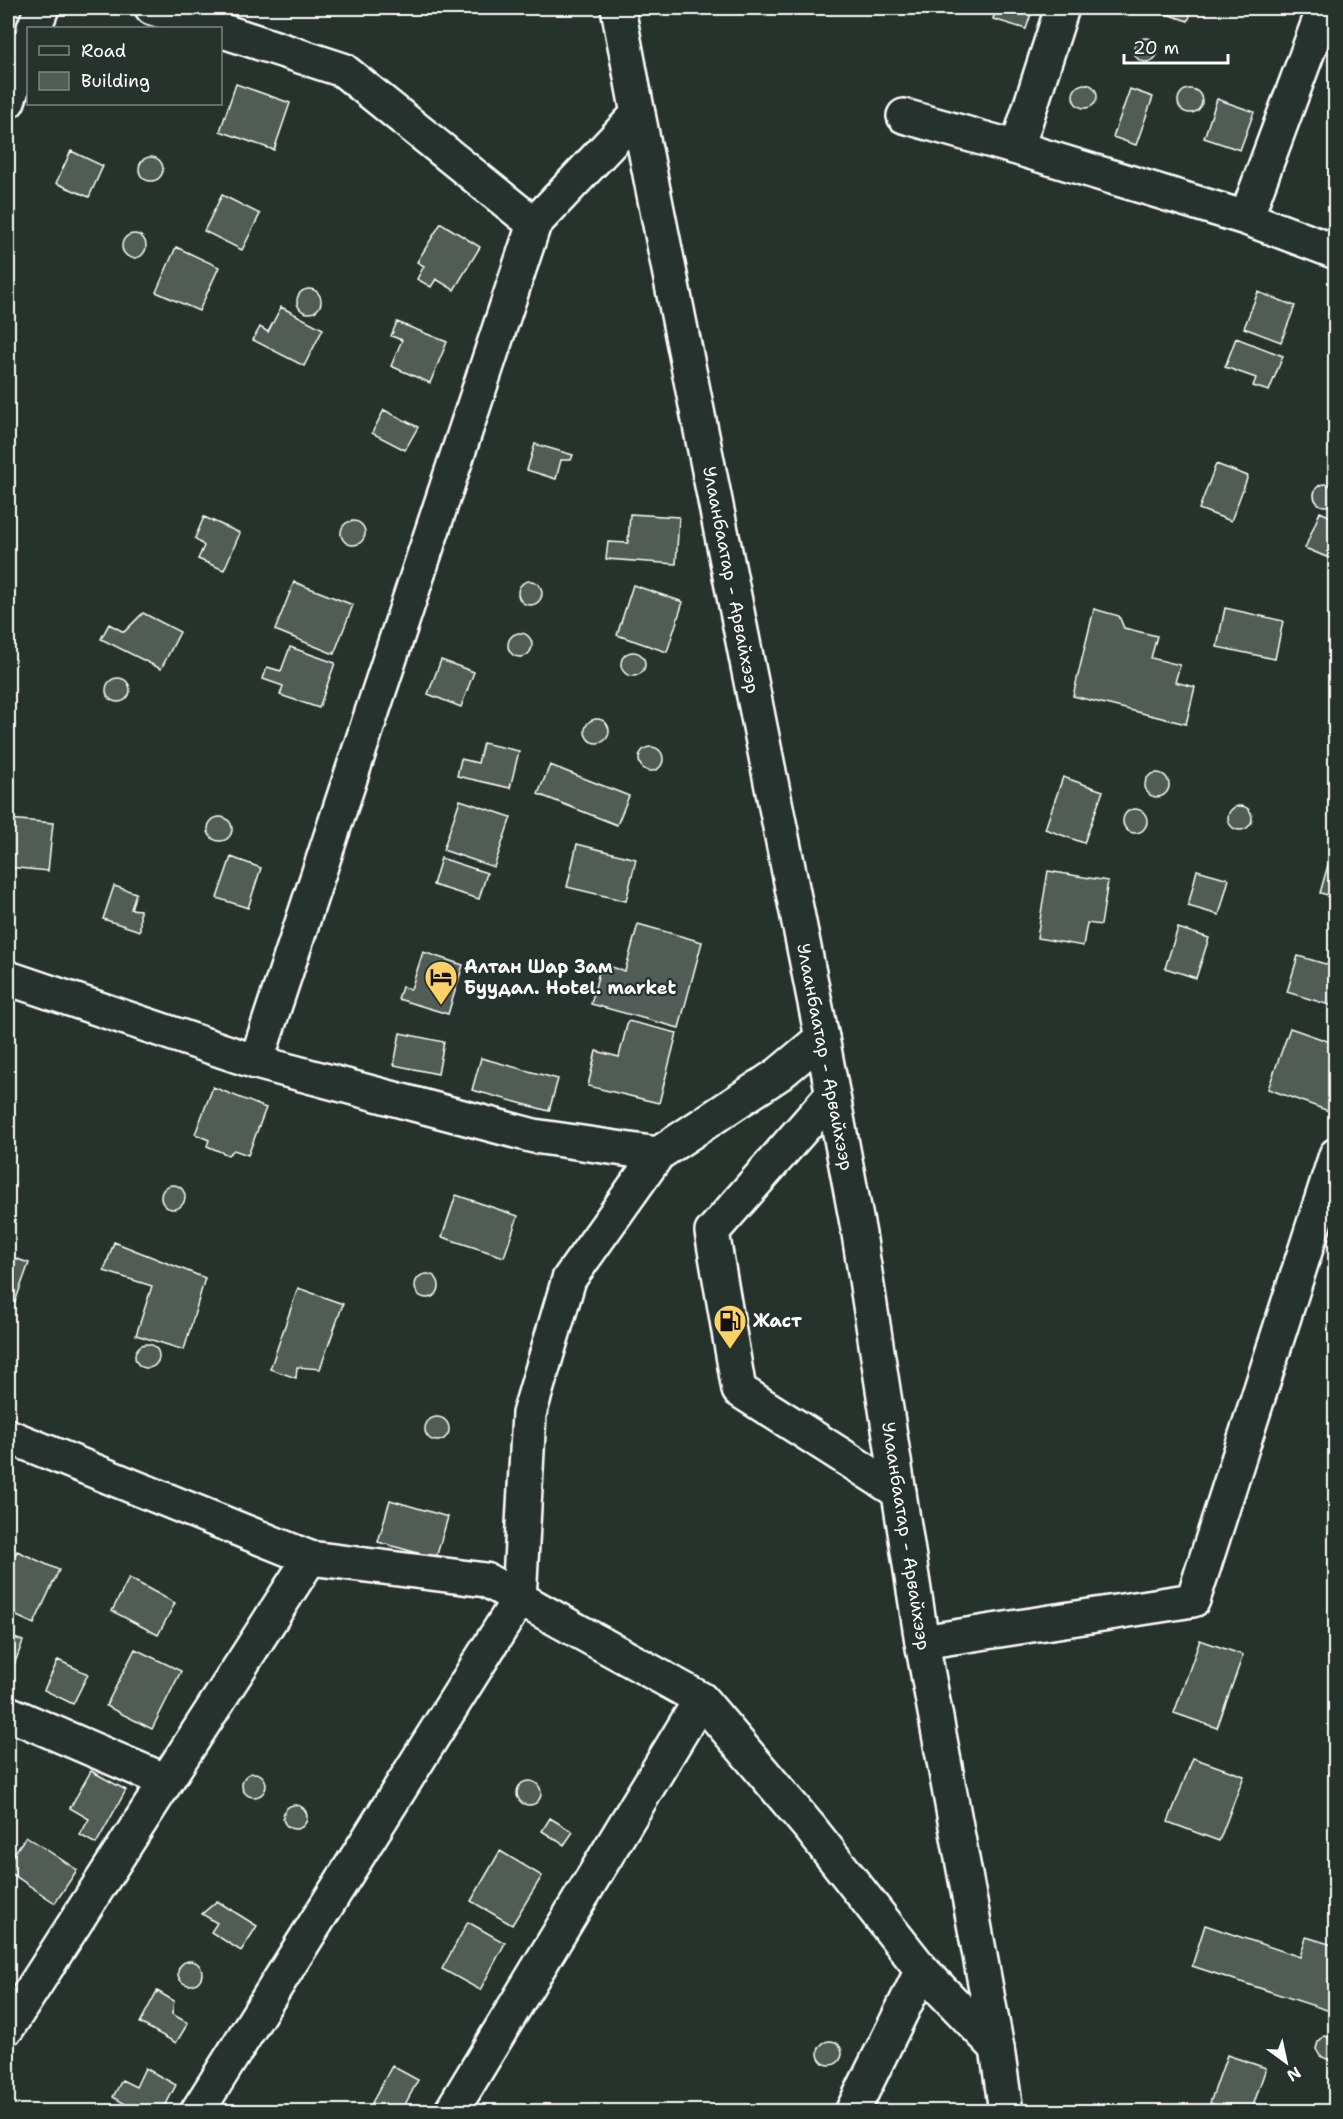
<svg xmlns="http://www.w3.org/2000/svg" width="1343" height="2119" font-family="'Shantell Sans',sans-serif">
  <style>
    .building { fill: #515c57; stroke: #fff; stroke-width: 1.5 }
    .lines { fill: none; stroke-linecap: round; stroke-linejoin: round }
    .minor-casing { stroke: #fff; stroke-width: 38 }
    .highway-casing { stroke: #fff; stroke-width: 38 }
    .minor { stroke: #26332d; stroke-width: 33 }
    .highway { stroke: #26332d; stroke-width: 33 }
    .labels { text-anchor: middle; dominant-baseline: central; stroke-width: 4.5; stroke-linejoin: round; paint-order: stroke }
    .street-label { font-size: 18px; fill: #fff; stroke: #26332d }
    .poi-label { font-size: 18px; font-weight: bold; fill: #fff; stroke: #26332d; text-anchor: start }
  </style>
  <rect width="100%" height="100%" fill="#26332d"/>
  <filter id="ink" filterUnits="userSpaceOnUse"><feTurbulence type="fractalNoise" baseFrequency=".0167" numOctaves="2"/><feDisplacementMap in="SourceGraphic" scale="12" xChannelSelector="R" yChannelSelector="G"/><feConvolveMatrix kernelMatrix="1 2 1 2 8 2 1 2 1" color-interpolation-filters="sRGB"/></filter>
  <g filter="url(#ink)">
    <path class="building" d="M 996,8 L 1033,8 L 1026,29 L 993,19 Z
      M 1148,8 L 1193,8 L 1188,21 Z
      M1134 50a12 12 0 1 1 24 0a12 12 0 1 1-24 0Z
      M 236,84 L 290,103 L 274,150 L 220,131 Z
      M1073 96a12 12 0 1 1 24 0a12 12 0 1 1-24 0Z
      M 1130,89 L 1153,97 L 1136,145 L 1113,137 Z
      M1178 101a12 12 0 1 1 24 0a12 12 0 1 1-24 0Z
      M 1217,99 L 1254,112 L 1240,150 L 1204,138 Z
      M 71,151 L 103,166 L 89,197 L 56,183 Z
      M139 169a12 12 0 1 1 24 0a12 12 0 1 1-24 0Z
      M 222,195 L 260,214 L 242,250 L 204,231 Z
      M 441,223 L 480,247 L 454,290 L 436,279 L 431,287 L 417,279 L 424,266 L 417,262 Z
      M122 246a12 12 0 1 1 24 0a12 12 0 1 1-24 0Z
      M 176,247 L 219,267 L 199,311 L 156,292 Z
      M297 301a12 12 0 1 1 24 0a12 12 0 1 1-24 0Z
      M 1258,292 L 1295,306 L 1281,342 L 1244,328 Z
      M 281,307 L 323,329 L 304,366 L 253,340 L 260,327 L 268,332 Z
      M 397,322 L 447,342 L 430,383 L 391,366 L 402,340 L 391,336 Z
      M 1236,338 L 1283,356 L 1269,391 L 1253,386 L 1256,378 L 1225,367 Z
      M 384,410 L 418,427 L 405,450 L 372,433 Z
      M 535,444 L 573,455 L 571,460 L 561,460 L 556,479 L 527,470 Z
      M 1216,464 L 1248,476 L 1231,521 L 1199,509 Z
      M1314 495a11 11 0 1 1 22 0a11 11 0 1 1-22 0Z
      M 1320,512 L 1336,519 L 1336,561 L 1305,548 Z
      M 630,514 L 679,517 L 676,564 L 606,559 L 608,542 L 628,543 Z
      M 204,517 L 240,533 L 224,570 L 198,559 L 204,546 L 195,538 Z
      M341 533a12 12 0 1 1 24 0a12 12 0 1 1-24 0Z
      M518 593a12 12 0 1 1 24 0a12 12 0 1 1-24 0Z
      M 294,582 L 353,605 L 334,654 L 275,630 Z
      M 633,585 L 683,602 L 667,652 L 617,635 Z
      M 1225,608 L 1283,621 L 1275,659 L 1217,647 Z
      M 1094,609 L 1119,616 L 1124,628 L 1157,636 L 1151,658 L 1180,665 L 1175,682 L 1195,687 L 1186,724 L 1073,696 Z
      M 143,613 L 180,632 L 161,669 L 101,639 L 109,624 L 124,632 Z
      M508 645a12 12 0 1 1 24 0a12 12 0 1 1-24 0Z
      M 290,647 L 335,663 L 319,708 L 280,695 L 283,686 L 263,679 L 267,667 L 281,671 Z
      M621 664a12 12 0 1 1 24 0a12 12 0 1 1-24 0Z
      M 441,660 L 474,672 L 461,707 L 428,694 Z
      M106 690a12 12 0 1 1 24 0a12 12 0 1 1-24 0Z
      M585 731a12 12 0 1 1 24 0a12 12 0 1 1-24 0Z
      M 483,743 L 519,751 L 510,788 L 457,776 L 461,759 L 478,763 Z
      M639 759a12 12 0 1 1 24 0a12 12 0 1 1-24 0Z
      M 550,765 L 629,796 L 617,825 L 538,794 Z
      M1145 785a12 12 0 1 1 24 0a12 12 0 1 1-24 0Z
      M 1063,777 L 1103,791 L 1084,843 L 1045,829 Z
      M 460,800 L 511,817 L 494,867 L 443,850 Z
      M1228 818a12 12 0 1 1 24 0a12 12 0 1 1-24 0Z
      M1123 821a12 12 0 1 1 24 0a12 12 0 1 1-24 0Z
      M208 829a12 12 0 1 1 24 0a12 12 0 1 1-24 0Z
      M 8,819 L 53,823 L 48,871 L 8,867 Z
      M 577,844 L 636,859 L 626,901 L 567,887 Z
      M 1332,851 L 1336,852 L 1336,897 L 1320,893 Z
      M 231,857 L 261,868 L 248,908 L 217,898 Z
      M 441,858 L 487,873 L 479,899 L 433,885 Z
      M 1197,870 L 1229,879 L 1219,915 L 1188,906 Z
      M 1048,871 L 1108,881 L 1101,925 L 1087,923 L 1083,946 L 1037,938 Z
      M 114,886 L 136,893 L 131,909 L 140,910 L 140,931 L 103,919 Z
      M 638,924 L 702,942 L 679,1028 L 591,1004 L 601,964 L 625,971 Z
      M 1178,928 L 1209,938 L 1196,978 L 1165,968 Z
      M 423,952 L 463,965 L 448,1014 L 398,999 L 402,987 L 411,989 Z
      M 1298,956 L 1336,967 L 1336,1007 L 1287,992 Z
      M 628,1021 L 677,1033 L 659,1103 L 588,1086 L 596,1051 L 619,1057 Z
      M 1290,1028 L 1336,1044 L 1334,1113 L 1268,1089 Z
      M 400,1033 L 444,1042 L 438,1074 L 394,1065 Z
      M 481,1058 L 558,1079 L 549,1111 L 472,1090 Z
      M 213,1087 L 266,1108 L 248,1155 L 234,1150 L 228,1155 L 207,1146 L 209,1140 L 195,1134 Z
      M161 1197a12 12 0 1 1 24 0a12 12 0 1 1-24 0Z
      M 456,1195 L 518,1216 L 504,1257 L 442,1237 Z
      M 114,1242 L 205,1278 L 184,1350 L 136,1335 L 152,1286 L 104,1271 Z
      M 8,1256 L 29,1263 L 10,1316 L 8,1315 Z
      M415 1286a12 12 0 1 1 24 0a12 12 0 1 1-24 0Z
      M 298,1288 L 343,1304 L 320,1369 L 297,1367 L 296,1378 L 270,1369 Z
      M135 1356a12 12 0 1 1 24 0a12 12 0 1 1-24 0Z
      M425 1429a12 12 0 1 1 24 0a12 12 0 1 1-24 0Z
      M 390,1500 L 448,1517 L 436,1558 L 378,1542 Z
      M 17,1551 L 59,1570 L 34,1624 L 8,1612 L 9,1594 L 8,1593 L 8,1572 Z
      M 129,1578 L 175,1603 L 158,1635 L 112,1611 Z
      M 8,1636 L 23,1641 L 11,1673 L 8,1672 Z
      M 1200,1640 L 1243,1655 L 1217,1728 L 1174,1713 Z
      M 135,1649 L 181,1671 L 152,1729 L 106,1706 Z
      M 58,1660 L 88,1674 L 73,1704 L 44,1690 Z
      M 1193,1758 L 1244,1776 L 1219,1841 L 1168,1822 Z
      M 91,1771 L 126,1790 L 96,1844 L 80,1835 L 89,1819 L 70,1808 Z
      M242 1785a12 12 0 1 1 24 0a12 12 0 1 1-24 0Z
      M517 1793a12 12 0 1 1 24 0a12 12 0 1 1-24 0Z
      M283 1817a12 12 0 1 1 24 0a12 12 0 1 1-24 0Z
      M 550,1818 L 573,1832 L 564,1845 L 542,1831 Z
      M 26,1836 L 77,1870 L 55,1903 L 8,1871 L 8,1863 Z
      M 500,1851 L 542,1876 L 512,1925 L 471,1901 Z
      M 217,1901 L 257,1926 L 241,1951 L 211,1932 L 217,1923 L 202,1914 Z
      M 468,1922 L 505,1943 L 480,1990 L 442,1969 Z
      M 1205,1925 L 1300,1957 L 1306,1937 L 1336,1946 L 1336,2013 L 1192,1966 Z
      M178 1973a12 12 0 1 1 24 0a12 12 0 1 1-24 0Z
      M 157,1991 L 174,2001 L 172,2014 L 188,2023 L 176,2043 L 140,2023 Z
      M 1324,2036 L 1336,2039 L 1336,2056 L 1331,2059 L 1327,2059 L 1320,2056 L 1316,2049 L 1318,2042 Z
      M818 2053a12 12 0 1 1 24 0a12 12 0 1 1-24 0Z
      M 1227,2055 L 1266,2068 L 1251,2112 L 1234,2112 L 1210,2103 Z
      M 392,2066 L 418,2080 L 401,2112 L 367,2112 Z
      M 145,2068 L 176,2085 L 162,2112 L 139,2112 L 113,2097 L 122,2080 L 136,2087 Z"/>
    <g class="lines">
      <g class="minor-casing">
        <path id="minor" d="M 152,8 L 216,28
          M 34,28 L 42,8
          M 220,30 L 343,70 L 534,224
          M 8,101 L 28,43
          M 904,116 L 1017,148 L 1246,218 L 1336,252
          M 1017,148 L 1062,8
          M 1246,218 L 1324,8
          M 8,978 L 256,1062 L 534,1136 L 658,1154
          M 256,1062 L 534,224 L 638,114
          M 832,1095 L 712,1232 L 739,1390 L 899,1492
          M 8,1436 L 310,1558 L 486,1580 L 701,1699 L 811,1829 L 922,1970 L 997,2048
          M 922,1642 L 1193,1600 L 1336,1155
          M 8,1713 L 166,1781
          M 8,2027 L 310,1558
          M 197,2112 L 519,1599 L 529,1414 L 569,1279 L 658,1154 L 779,1074 L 822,1038
          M 451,2112 L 701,1699
          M 852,2112 L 922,1970"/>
      </g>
      <g class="highway-casing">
        <path id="highway" d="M 618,8 L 638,114 L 822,1038 L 859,1234 L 922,1642 L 997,2048 L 1006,2112"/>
      </g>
      <use href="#minor" class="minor"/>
      <use href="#highway" class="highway"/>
    </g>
  </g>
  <defs>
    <g id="hotel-pin" transform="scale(1.725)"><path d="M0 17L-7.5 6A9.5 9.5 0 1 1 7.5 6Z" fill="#ffd166" stroke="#26332d"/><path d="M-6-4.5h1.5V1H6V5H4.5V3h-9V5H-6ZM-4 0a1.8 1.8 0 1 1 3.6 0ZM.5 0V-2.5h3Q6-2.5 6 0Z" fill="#111"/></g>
    <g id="fuel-pin" transform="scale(1.725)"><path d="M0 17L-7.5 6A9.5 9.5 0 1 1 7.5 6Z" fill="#ffd166" stroke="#26332d"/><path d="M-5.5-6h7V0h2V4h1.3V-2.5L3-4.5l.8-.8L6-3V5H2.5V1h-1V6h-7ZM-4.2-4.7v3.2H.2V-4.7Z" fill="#111"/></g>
  </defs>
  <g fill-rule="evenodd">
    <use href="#hotel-pin" x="441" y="977"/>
    <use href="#fuel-pin" x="730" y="1321"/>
  </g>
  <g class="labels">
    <g class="street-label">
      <text transform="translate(731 580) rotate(79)">Улаанбаатар - Арвайхээр</text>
      <text transform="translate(825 1057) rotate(79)">Улаанбаатар - Арвайхээр</text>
      <text transform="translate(906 1536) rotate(81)">Улаанбаатар - Арвайхээр</text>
    </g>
    <g class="poi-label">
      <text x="464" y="967">Алтан Шар Зам<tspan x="464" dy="21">Буудал. Hotel. market</tspan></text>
      <text x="753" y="1321">Жаст</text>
    </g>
  </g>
  <rect width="1343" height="2119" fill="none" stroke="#26332d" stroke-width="30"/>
  <rect x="15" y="15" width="1313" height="2089" fill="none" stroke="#fff" stroke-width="2" filter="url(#ink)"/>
  <rect x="27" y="27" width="195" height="78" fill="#26332d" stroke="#7d8581" stroke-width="1.5"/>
  <rect x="39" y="46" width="30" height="9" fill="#26332d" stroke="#7d8581" stroke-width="1.5"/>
  <text x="81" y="57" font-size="18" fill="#ffffff">Road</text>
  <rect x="39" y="72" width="30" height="18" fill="#515c57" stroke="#7d8581" stroke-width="1.5"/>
  <text x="81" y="87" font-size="18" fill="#ffffff">Building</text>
  <g transform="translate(1286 2062) rotate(147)" stroke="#26332d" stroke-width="4.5" paint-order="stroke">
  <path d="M0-4.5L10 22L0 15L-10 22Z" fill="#ffffff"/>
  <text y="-9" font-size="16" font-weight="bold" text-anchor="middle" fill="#ffffff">N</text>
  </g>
  <path d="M1124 54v9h104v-9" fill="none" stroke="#ffffff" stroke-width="3"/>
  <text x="1133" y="54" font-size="18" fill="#ffffff" stroke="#26332d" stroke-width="4.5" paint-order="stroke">20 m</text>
</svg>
